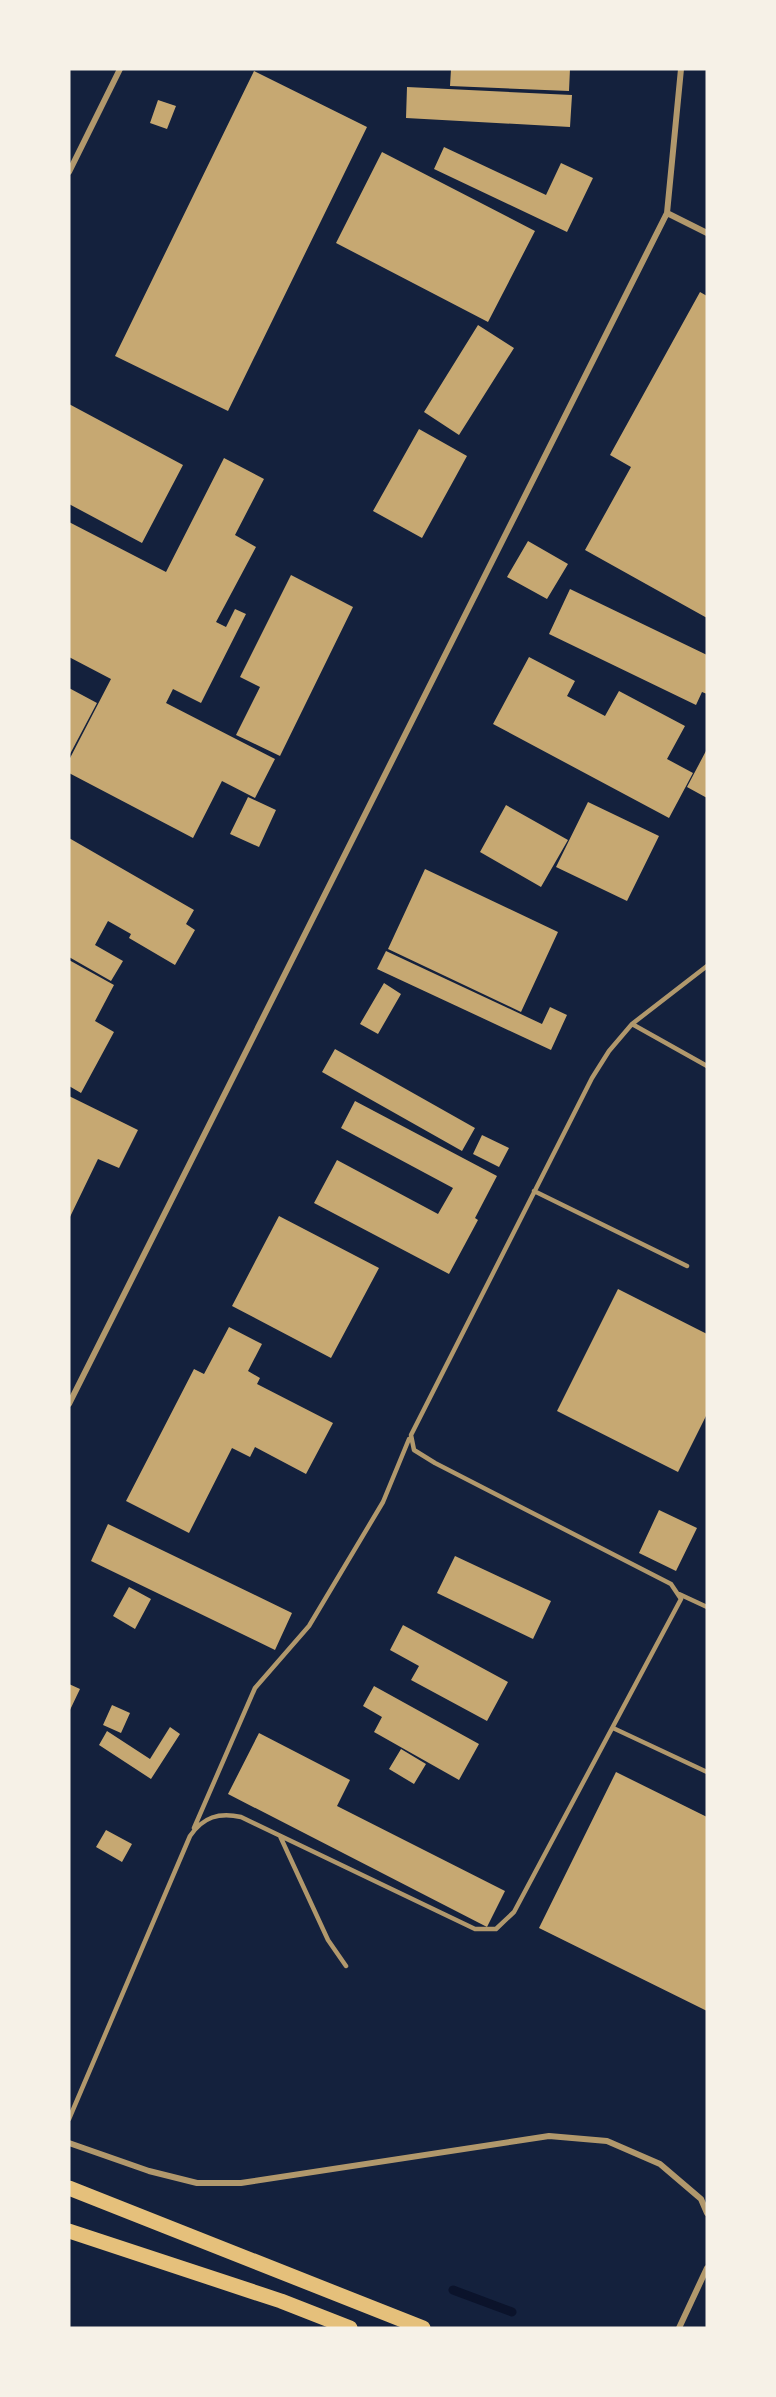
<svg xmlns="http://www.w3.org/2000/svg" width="776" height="2397" font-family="Montserrat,sans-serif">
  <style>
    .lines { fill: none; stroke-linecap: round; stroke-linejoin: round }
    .stream { stroke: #0b132b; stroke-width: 9 }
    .building { fill: #c6a872 }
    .service { stroke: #b1986c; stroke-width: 4.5 }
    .minor { stroke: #b1986c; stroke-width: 6 }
    .primary { stroke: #e5c07b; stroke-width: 15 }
  </style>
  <rect width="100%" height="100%" fill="#14213d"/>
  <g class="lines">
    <path class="stream" d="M 453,2290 L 512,2312"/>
  </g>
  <path class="building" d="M 451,69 L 570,69 L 569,91 L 450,86 Z
    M 254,71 L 367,127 L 228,411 L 115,356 Z
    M 407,87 L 572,95 L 570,127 L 406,118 Z
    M 158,100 L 176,106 L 167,129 L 150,123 Z
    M 444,147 L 546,195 L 561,163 L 593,178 L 567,232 L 434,169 Z
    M 382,152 L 535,231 L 488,322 L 336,243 Z
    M 700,292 L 707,296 L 707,618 L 585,550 L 631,467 L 610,455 Z
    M 478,325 L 514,348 L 459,435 L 424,412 Z
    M 69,404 L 183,465 L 142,543 L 69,504 Z
    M 419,429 L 467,456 L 422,538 L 373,511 Z
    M 224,458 L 264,479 L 235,535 L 256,547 L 216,622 L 226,627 L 235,609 L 246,614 L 201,703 L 173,689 L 166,703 L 275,759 L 255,798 L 222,781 L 193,838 L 69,773 L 69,760 L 111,679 L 69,657 L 69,522 L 166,572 Z
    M 528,541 L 568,564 L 547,599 L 507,577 Z
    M 291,575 L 353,607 L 280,756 L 236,735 L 260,687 L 240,677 Z
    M 570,589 L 707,655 L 707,694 L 702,692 L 696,705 L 549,634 Z
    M 529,657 L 575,681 L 567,696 L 605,716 L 619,691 L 685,726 L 667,759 L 693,773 L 669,818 L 493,724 Z
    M 69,688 L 97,703 L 69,756 Z
    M 707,749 L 707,798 L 687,787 Z
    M 248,797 L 276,810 L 259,847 L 230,834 Z
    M 588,802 L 659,836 L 627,901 L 556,867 Z
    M 506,805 L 568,840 L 541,887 L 480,852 Z
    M 69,838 L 194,910 L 186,924 L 195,930 L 175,965 L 129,938 L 131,934 L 108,921 L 95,945 L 123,961 L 111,981 L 69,957 Z
    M 425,869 L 558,932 L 521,1012 L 388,949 Z
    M 386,951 L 542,1024 L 550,1007 L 567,1015 L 551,1050 L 377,969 Z
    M 69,960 L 114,985 L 95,1021 L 114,1032 L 81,1093 L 69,1086 Z
    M 384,983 L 401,994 L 378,1034 L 360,1024 Z
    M 335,1049 L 475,1128 L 462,1151 L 322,1072 Z
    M 69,1096 L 138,1130 L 119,1168 L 98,1159 L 69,1219 Z
    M 355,1101 L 497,1176 L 475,1218 L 478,1220 L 449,1274 L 314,1203 L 337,1160 L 438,1214 L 453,1188 L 341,1128 Z
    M 482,1135 L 509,1148 L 499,1167 L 473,1154 Z
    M 279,1216 L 379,1268 L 331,1358 L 232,1306 Z
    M 618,1289 L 707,1334 L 707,1414 L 678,1472 L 557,1411 Z
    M 229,1327 L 262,1344 L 248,1371 L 260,1378 L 257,1384 L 333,1423 L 306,1474 L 255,1447 L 250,1457 L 232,1448 L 189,1533 L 126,1501 L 194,1369 L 204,1374 Z
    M 659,1510 L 697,1528 L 676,1571 L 639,1553 Z
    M 108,1524 L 292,1613 L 275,1650 L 91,1561 Z
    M 455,1556 L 551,1601 L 533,1639 L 437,1593 Z
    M 129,1587 L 151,1599 L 135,1629 L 113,1616 Z
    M 403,1625 L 508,1682 L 487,1721 L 411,1680 L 419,1666 L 390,1650 Z
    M 69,1684 L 80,1689 L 69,1712 Z
    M 374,1686 L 479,1744 L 459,1780 L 374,1732 L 382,1717 L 363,1706 Z
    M 112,1705 L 130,1713 L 121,1733 L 103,1725 Z
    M 170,1727 L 180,1734 L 151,1779 L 99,1745 L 107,1731 L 150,1759 Z
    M 259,1733 L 350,1780 L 337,1806 L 505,1891 L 487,1927 L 228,1794 Z
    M 401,1749 L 426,1764 L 414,1784 L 389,1769 Z
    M 616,1772 L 707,1817 L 707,2011 L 539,1928 Z
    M 106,1830 L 132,1844 L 122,1862 L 96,1847 Z"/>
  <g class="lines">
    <path class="service" d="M 632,1024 L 707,1066
      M 534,1191 L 687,1266
      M 679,1594 L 707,1607
      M 613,1728 L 707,1772
      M 194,1828 L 255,1688 L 309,1626 L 383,1502 L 409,1439
      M 280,1836 L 328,1940 L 346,1966
      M 69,2119 L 190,1836 C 203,1817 219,1812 241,1817 L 475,1929 L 496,1929 L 514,1912 L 681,1599 L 671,1584 L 435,1463 L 414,1450 L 411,1435 L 592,1078 L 609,1051 L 632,1024 L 707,966"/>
    <path class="minor" d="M 69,172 L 120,69
      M 667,213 L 707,233
      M 69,1404 L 667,213 L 681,69
      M 69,2143 L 149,2171 L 197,2183 L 241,2183 L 549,2136 L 607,2141 L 660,2164 L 701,2199 L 707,2213
      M 679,2328 L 707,2268"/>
    <path class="primary" d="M 69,2188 L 423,2328
      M 69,2231 L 281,2301 L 350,2328"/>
  </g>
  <rect width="776" height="2397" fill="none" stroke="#f6f1e7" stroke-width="141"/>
</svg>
